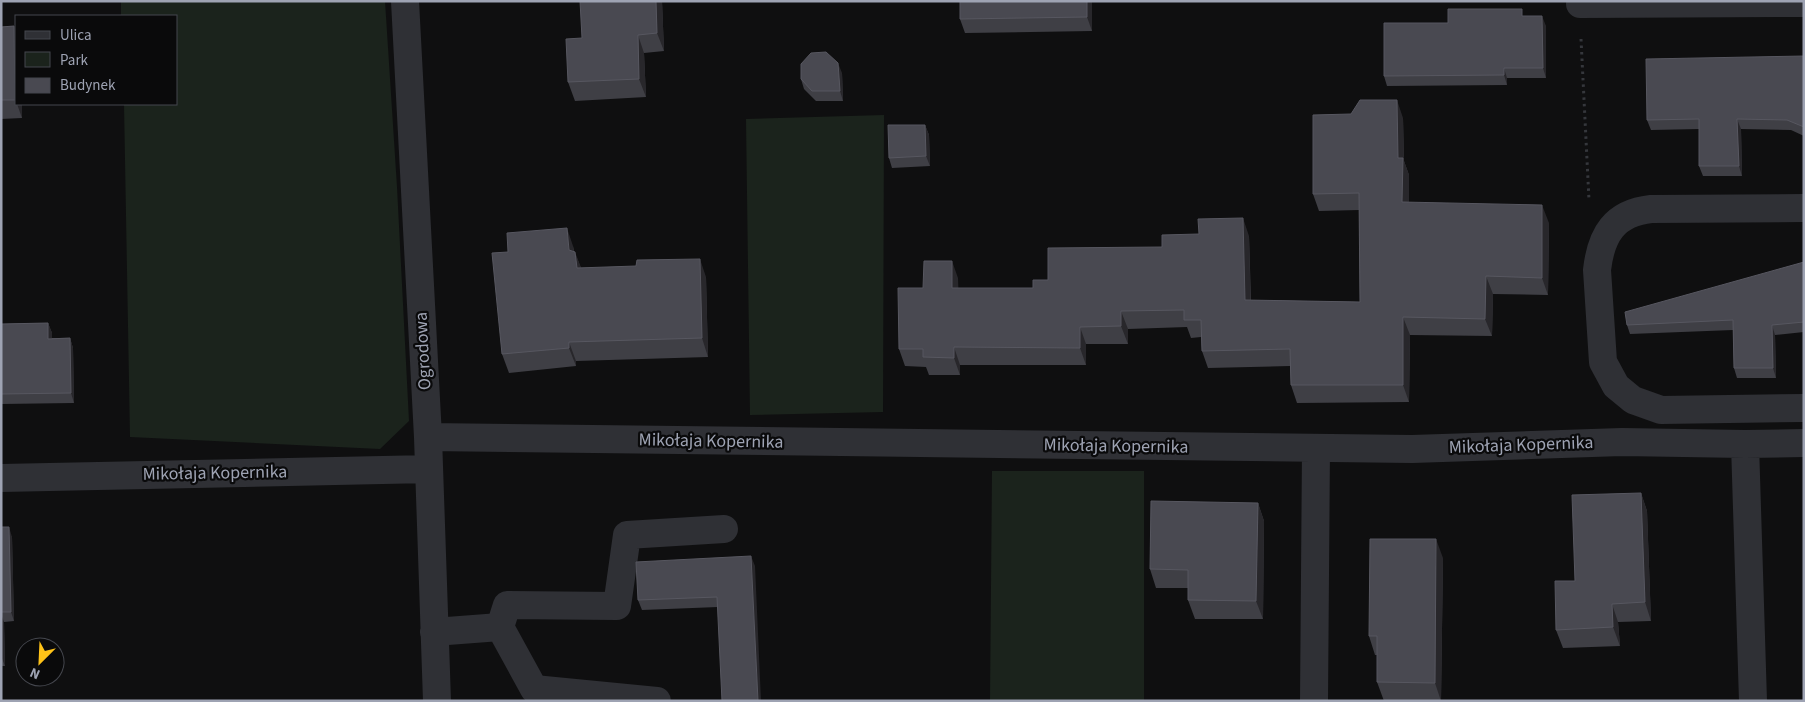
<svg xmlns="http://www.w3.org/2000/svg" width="1805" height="702" font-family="'Source Sans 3',sans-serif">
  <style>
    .green { fill: #1b231c }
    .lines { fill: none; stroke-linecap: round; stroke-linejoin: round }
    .path { stroke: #35373c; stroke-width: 3; stroke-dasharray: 2.5 4; stroke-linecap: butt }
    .minor { stroke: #2f3035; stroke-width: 28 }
    .wall { fill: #3f3f45 }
    .shaded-wall { fill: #28272b }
    .building { fill: #494951; stroke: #575760 }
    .labels { text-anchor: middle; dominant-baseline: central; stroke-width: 4.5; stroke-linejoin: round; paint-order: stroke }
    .street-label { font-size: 18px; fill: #9ea3b3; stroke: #0a0a0b }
  </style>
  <rect width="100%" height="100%" fill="#0f0f10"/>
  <path class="green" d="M 121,1 L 385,1 L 397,187 L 409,421 L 380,449 L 130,437 L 124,104 L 176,104 L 176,16 L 121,16 Z
    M 884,115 L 883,412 L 750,415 L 746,119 Z
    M 992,471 L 1144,471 L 1144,701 L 990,701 Z"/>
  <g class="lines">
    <path class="path" d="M 1581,39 L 1589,200"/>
    <path class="minor" d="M 405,1 L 428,437 L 437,701
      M 1580,4 L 1804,3
      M 1804,208 L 1651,209 C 1614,213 1601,235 1597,270 L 1603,362 L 1616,386 L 1633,400 L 1661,410 L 1804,408
      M 428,437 L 1412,449 L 1622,442 L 1745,444 L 1804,443
      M 1745,444 L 1753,701
      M 1,478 L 429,469
      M 500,627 L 507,605 L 617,606 L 627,535 L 724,529
      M 434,632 L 500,627 L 534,689 L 657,701
      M 1314,701 L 1316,448"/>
  </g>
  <path class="wall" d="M 662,1 L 664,51 L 644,53 L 646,97 L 575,101 L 568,82 L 582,38 Z
    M 1092,1 L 1092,31 L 965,33 L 960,19 Z
    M 1525,16 L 1546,26 L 1546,78 L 1507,78 L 1507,85 L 1387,86 L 1384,76 L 1448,23 Z
    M 14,26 L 16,32 L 16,104 L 22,104 L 22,118 L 1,119 L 1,27 Z
    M 1804,56 L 1804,136 L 1791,130 L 1741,129 L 1742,176 L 1703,176 L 1699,166 L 1699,129 L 1651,130 L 1647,120 Z
    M 842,73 L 843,101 L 816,101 L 804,89 L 801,79 Z
    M 1403,118 L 1404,161 L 1409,175 L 1409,202 L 1549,223 L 1548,295 L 1493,294 L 1492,336 L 1410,335 L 1409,402 L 1297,403 L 1291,385 L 1290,366 L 1208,368 L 1202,351 L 1201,337 L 1191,338 L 1187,327 L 1128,329 L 1128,344 L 1086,344 L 1086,365 L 960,365 L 960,375 L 929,375 L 926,367 L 905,366 L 899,349 L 923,288 L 958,278 L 958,288 L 1033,288 L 1048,280 L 1162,247 L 1249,236 L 1251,300 L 1360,302 L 1359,210 L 1319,211 L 1313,194 Z
    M 925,125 L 929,135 L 930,166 L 892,168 L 889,158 Z
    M 573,246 L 574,251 L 581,268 L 706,277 L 708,357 L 576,361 L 576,366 L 509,373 L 502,354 Z
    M 1804,262 L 1804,332 L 1775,335 L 1776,378 L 1737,378 L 1734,368 L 1733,330 L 1630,334 L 1627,325 Z
    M 48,323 L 52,333 L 52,338 L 70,338 L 73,348 L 74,403 L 1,404 L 1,324 Z
    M 1641,493 L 1647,511 L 1651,621 L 1618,622 L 1620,646 L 1563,648 L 1556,630 L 1575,581 Z
    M 1258,503 L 1264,521 L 1263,619 L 1195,619 L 1188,600 L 1188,588 L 1156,588 L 1150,569 Z
    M 1,527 L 12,537 L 14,621 L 4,622 L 5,666 L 1,666 Z
    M 1443,558 L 1441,701 L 1384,701 L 1377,682 L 1377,655 L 1375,655 L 1369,636 Z
    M 755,566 L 718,607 L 642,610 L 638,600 Z"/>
  <path class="shaded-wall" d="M 656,1 L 662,1 L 664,51 L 657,33 Z
    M 1087,1 L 1092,1 L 1092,31 L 1087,17 Z
    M 1542,16 L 1546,26 L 1546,78 L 1543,68 Z
    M 14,26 L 16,32 L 16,103 L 15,100 Z
    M 638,35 L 644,53 L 646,97 L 639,79 Z
    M 838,63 L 842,73 L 843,101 L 840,91 Z
    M 1504,68 L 1507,78 L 1507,85 L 1504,75 Z
    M 1397,100 L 1403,118 L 1404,161 L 1409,175 L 1409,220 L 1402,202 L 1398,158 Z
    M 17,104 L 22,104 L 22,118 Z
    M 1737,119 L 1741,129 L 1742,176 L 1739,166 Z
    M 925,125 L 929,135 L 930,166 L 926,156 Z
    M 1542,205 L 1549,223 L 1548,295 L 1542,278 Z
    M 1243,218 L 1249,236 L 1251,318 L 1245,300 Z
    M 567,228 L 573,246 L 576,268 L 569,250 Z
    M 575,252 L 582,270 L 577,268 Z
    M 700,259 L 706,277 L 708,357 L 702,338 Z
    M 952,261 L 958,278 L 959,305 L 952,288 Z
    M 1486,276 L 1493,294 L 1492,336 L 1485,319 Z
    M 1121,311 L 1128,329 L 1128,344 L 1121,326 Z
    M 1403,317 L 1410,335 L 1409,402 L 1403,385 Z
    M 48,323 L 52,333 L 52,348 L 48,339 Z
    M 1772,325 L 1775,335 L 1776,378 L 1773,368 Z
    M 1080,327 L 1086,344 L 1086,365 L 1080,348 Z
    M 70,338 L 73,348 L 74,403 L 71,393 Z
    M 569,342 L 576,361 L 576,366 L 569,348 Z
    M 954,347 L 960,365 L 960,375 L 954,358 Z
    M 1641,493 L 1647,511 L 1651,621 L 1645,602 Z
    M 1258,503 L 1264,521 L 1263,619 L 1256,601 Z
    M 9,527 L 12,537 L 14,621 L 11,612 Z
    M 1436,539 L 1443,558 L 1441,701 L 1435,683 Z
    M 751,556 L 755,566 L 761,701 L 758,701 Z
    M 1612,604 L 1618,622 L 1620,646 L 1613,627 Z
    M 1,614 L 4,622 L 5,666 L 1,656 Z"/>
  <path class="building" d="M 580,1 L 656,1 L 657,33 L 638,35 L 639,79 L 568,82 L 566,39 L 582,38 Z
    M 960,1 L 1087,1 L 1087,17 L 960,19 Z
    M 1448,9 L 1522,9 L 1522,16 L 1542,16 L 1543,68 L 1504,68 L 1504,75 L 1384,76 L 1384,23 L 1448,23 Z
    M 14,26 L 15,100 L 1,100 L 1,27 Z
    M 826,52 L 838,63 L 840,91 L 812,91 L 801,79 L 801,64 L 811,53 Z
    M 1804,56 L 1804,127 L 1787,120 L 1737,119 L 1739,166 L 1699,166 L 1699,119 L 1647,120 L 1646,59 Z
    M 1360,100 L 1397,100 L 1398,158 L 1403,158 L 1402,202 L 1542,205 L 1542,278 L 1486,276 L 1485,319 L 1403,317 L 1403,385 L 1291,385 L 1290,349 L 1202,351 L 1201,320 L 1184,320 L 1184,310 L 1121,311 L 1121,326 L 1080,327 L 1080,348 L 954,347 L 954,358 L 923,357 L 923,349 L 899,349 L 898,288 L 923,288 L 924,261 L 952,261 L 952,288 L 1033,288 L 1033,280 L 1048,280 L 1048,248 L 1162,247 L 1162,235 L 1199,234 L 1198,219 L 1243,218 L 1245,300 L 1360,302 L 1359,193 L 1313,194 L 1313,115 L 1351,114 Z
    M 888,125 L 925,125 L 926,156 L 889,158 Z
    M 567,228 L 569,250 L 575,252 L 577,268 L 636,266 L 637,260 L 700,259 L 702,338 L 569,342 L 569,348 L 502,354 L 492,253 L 508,252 L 507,233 Z
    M 1804,262 L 1804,322 L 1772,325 L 1773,368 L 1734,368 L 1733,320 L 1627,325 L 1625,312 Z
    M 48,323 L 48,339 L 70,338 L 71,393 L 1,394 L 1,324 Z
    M 1641,493 L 1645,602 L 1612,604 L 1613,627 L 1556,630 L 1555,581 L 1575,581 L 1572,495 Z
    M 1151,501 L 1258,503 L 1256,601 L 1188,600 L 1188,570 L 1150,569 Z
    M 1,527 L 9,527 L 11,612 L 1,612 Z
    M 1370,539 L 1436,539 L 1435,683 L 1377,682 L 1377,636 L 1369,636 Z
    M 751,556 L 758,701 L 722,701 L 717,597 L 638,600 L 636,562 Z"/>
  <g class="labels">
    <g class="street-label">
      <text transform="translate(423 351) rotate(-93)">Ogrodowa</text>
      <text transform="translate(711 441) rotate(1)">Mikołaja Kopernika</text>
      <text transform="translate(1521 445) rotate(-2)">Mikołaja Kopernika</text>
      <text transform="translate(1116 446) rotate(1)">Mikołaja Kopernika</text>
      <text transform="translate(215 473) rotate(-1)">Mikołaja Kopernika</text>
    </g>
  </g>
  <rect width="1805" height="702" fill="none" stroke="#9ea3b3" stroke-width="5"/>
  <rect x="15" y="15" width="162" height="90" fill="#0a0a0b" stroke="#45474e"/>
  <rect x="25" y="31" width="25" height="8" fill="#2f3035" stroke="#45474e"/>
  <text x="60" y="40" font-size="15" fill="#9ea3b3">Ulica</text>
  <rect x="25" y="52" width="25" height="15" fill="#1b231c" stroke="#45474e"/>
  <text x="60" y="65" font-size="15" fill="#9ea3b3">Park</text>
  <rect x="25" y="78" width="25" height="15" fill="#494951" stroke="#45474e"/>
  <text x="60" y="90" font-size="15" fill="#9ea3b3">Budynek</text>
  <g transform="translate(40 662) rotate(204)"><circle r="24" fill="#0a0a0b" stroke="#45474e"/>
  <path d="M0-4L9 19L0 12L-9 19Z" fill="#ffc318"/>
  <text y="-8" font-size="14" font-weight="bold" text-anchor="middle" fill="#9ea3b3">N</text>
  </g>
</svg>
